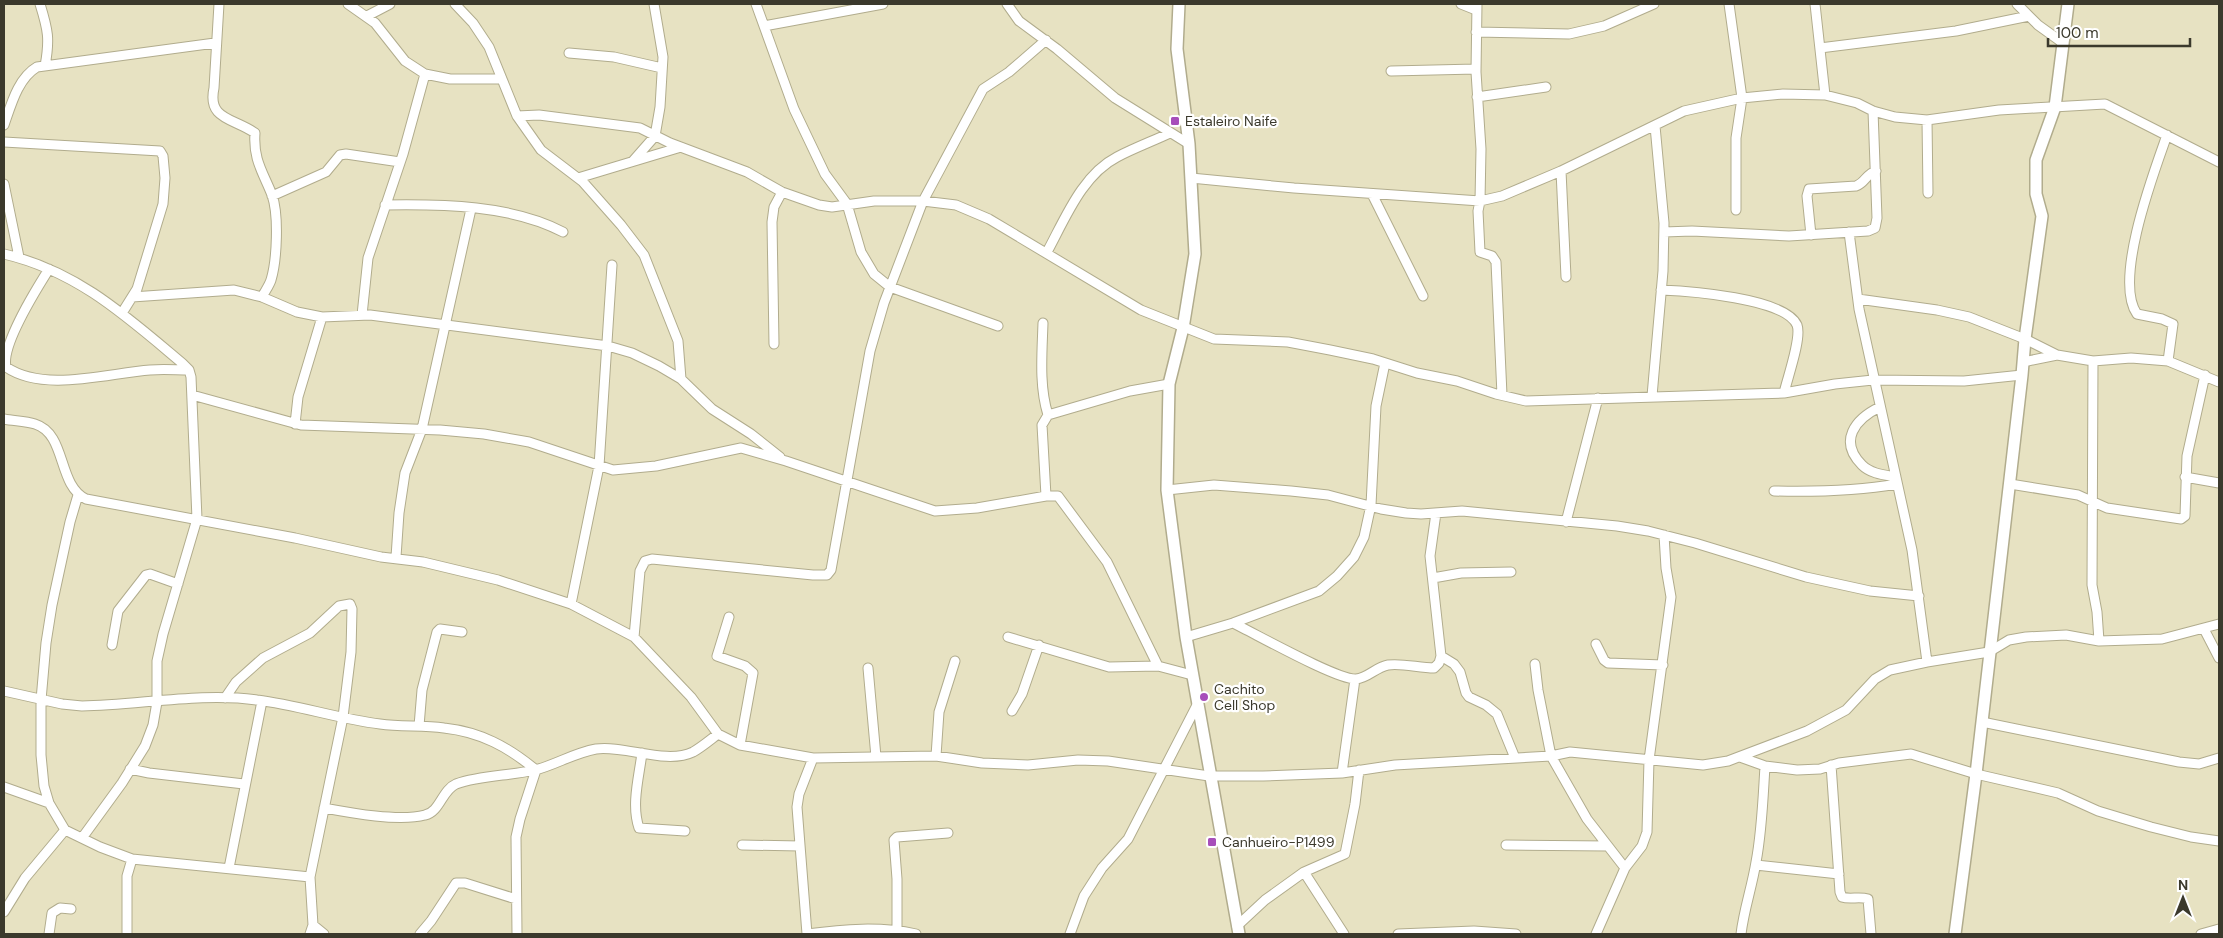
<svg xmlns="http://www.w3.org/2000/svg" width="2223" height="938" font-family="'DM Sans',sans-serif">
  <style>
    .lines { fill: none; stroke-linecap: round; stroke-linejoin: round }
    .street-casing { stroke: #b1ac8d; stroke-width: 11 }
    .secondary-casing { stroke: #b1ac8d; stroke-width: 14 }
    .street { stroke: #fff; stroke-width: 9 }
    .secondary { stroke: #fff; stroke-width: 11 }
    .poi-dot { fill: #a74eba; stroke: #fff; stroke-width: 2 }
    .labels { text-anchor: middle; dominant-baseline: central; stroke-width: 4.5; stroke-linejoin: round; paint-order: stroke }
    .poi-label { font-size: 14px; fill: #3b392c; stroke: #fff; text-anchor: start }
  </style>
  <rect width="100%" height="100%" fill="#e7e2c2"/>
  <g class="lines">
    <g class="street-casing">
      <path id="street" d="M 40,4 C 48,30 50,39 45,66
        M 219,4 L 214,88 C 207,120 234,118 255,133 C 253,160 263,172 272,195 C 279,215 277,260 271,280 C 269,286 265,291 262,297
        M 348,4 L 375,23 L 405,61 L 425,74 L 450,79 L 502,79
        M 455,4 L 473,23 L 489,47 L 517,116 L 541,150 L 583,182 L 621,225 L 644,255 L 678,341 L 681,379
        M 756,4 L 794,109 L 825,174 L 847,204 L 861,252 L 874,274 L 890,287 L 998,326
        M 1007,4 L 1019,21 L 1057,49 L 1115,98 L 1189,144
        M 1461,4 L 1476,10
        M 1477,4 L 1476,72 L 1481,149 L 1480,201 L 1478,211 L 1480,252 L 1492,256 L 1496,262 L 1502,395
        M 1729,4 L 1742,98 L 1736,138 L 1736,210
        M 1815,4 L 1825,95
        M 2017,4 L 2038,25 L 2063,43
        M 367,16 L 390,4
        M 764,26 L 883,4
        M 1476,32 L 1569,34 L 1604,26 L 1654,4
        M 1820,48 L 1956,31 L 2029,16
        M 569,53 L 614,57 L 662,68
        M 1391,71 L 1476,69
        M 1477,97 L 1546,87
        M 517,116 L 539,115 L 640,128 L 670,143 L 747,172 L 782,192 L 819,205 L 832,207 L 874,201 L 923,201 L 956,205 L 989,219 L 1141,310 L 1214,339 L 1288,342 L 1330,350 L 1373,359 L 1417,373 L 1457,381 L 1496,394 L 1526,401 L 1784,393 L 1835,384 L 1873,380 L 1964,381 L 2022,375
        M 1927,120 L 1928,193
        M 4,125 C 11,105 18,78 37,67 L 215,43
        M 2167,135 C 2154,172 2113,280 2137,314 L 2162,319 L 2173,324 L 2168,361
        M 4,142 L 160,151 L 163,156 L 165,178 L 163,204 L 137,289 L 122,313
        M 633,161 L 655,136 L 660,107 L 663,57 L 654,4
        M 1561,171 L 1566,277
        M 578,178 L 681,147
        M 1191,178 L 1294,188 L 1480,201 L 1502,196 L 1561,171 L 1684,111 L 1742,98 L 1783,94 L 1825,95 L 1857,103 L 1873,111 L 1895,117 L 1927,120 L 1999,110 L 2105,104 L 2219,162
        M 4,184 L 19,257
        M 1372,194 L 1423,296
        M 272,196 L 326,172 L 340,155 L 346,154 L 400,162
        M 385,205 C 442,204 512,205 563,232
        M 1664,232 L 1692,231 L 1789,236 L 1868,231 L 1875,228 L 1877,218 L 1873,111
        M 1849,232 L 1859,309 L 1912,550 L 1927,662
        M 1811,235 L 1807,196 L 1809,189 L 1856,186 C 1865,183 1866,174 1876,171
        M 1047,252 C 1065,219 1082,175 1117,157 C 1134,148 1153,141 1170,133
        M 4,254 C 77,271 126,316 182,363 L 189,370 L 191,377 L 197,519 L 163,634 L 157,661 L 157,702 L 153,725 L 145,746 L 122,783 L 82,838
        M 49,269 C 37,288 1,345 6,367 C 44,393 108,373 150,370 C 163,369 176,370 189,370
        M 1661,290 C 1688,291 1785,298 1797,325 C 1802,338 1787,379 1784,393
        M 132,297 L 234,290 L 262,297 L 297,312 L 322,317 L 370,315 L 608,346 L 632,353 L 659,366 L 681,379 L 712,409 L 751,434 L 780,457
        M 1858,299 L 1937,310 L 1969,317 L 2025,339 L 2057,355 L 2093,361 L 2131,358 L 2168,361 L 2219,382
        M 362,315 L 368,258 L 403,154 L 425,74
        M 1043,323 C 1042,354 1039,386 1048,415
        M 774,344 L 772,222 L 774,207 L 782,192
        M 2093,361 L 2092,585 L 2097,612 L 2099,641
        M 2023,362 L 2057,355
        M 192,395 L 301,425 L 440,430 L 484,434 L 529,442 L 613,470 L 656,466 L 741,448 L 786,461 L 935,511 L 977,508 L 1046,496 L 1058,496 L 1107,562 L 1158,666
        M 1652,396 L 1663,271 L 1664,223 L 1655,126
        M 1880,407 C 1855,419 1838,441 1862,465 C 1871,474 1885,475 1896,477
        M 4,419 C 14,421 25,421 35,424 C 67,434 57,485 86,499 L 295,538 L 381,557 L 423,562 L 498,580 L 571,604 L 634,637 L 691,697 L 718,734 L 740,745 L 813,758 L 936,756 L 982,763 L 1028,765 L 1078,760 L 1108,761 L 1209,776 L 1263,776 L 1342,773 L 1395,765 L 1551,756 L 1570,752 L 1703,765 L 1728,761 L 1807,731 L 1846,710 L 1875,679 L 1890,670 L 1927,662 L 1989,652 L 2009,640 L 2026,637 L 2066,635 L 2099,641 L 2162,639 L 2219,624
        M 295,424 L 298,397 L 322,317
        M 2185,477 L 2219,483
        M 2010,484 L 2078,495 L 2107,508 L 2181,519 L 2185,516 L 2187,456 L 2205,375
        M 1167,490 L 1214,485 L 1291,491 L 1328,495 L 1381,509 L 1406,513 L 1421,514 L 1462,511 L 1617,526 L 1648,531 L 1695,543 L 1806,577 L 1870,591 L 1919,596
        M 1774,491 C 1816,492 1856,491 1897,484
        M 78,495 L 70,522 L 52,605 L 46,643 L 41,700 L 41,755 L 44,786 L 49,803 L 65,830 L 100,847 L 132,859 L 310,877
        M 1046,496 L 1042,425 L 1048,415 L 1130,391 L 1169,384
        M 1566,522 L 1598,398
        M 396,557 L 399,513 L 405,473 L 422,429 L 471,209
        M 1433,578 L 1461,573 L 1511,572
        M 571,604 L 599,466 L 612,265
        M 729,617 L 717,656 L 745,666 L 753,673 L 740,745
        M 1233,623 C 1256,634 1337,680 1356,679 C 1368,678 1376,667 1388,665 C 1403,663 1419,668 1434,668 L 1439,663 L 1441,656 L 1430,556 L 1436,513
        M 2204,629 L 2219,658
        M 634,637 L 640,571 L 645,561 L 652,559 L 813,575 L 827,575 L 831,570 L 870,351 L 884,303 L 923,201 L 983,89 L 1009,72 L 1046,40
        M 1008,637 L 1109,667 L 1158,666 L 1192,675
        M 1186,637 L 1233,623 L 1319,591 L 1337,576 L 1354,557 L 1364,537 L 1371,505 L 1376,406 L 1385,363
        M 1596,644 L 1604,660 L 1608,663 L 1663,665
        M 112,645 L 118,611 L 146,575 L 150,574 L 178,584
        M 1441,656 L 1454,664 L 1460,672 L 1466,693 L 1469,697 L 1486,705 L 1497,714 L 1515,758
        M 1535,664 L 1538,690 L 1551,756 L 1587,819 L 1625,868
        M 868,668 L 876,757
        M 4,691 L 62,704 L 82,706 C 139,705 202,692 257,700 C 298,705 339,719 380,724 C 401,727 423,725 444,728 C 481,732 508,747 536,770 L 520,819 L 516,837 L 517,934
        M 225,698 L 236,682 L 263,658 L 310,633 L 339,606 L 350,604 L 352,609 L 351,652 L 343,717 L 310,877 L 313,925 L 310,934
        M 1012,711 L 1022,694 L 1039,645
        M 1982,722 L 2179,762 L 2199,764 L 2219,758
        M 419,726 L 422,690 L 437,632 L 440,629 L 462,632
        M 642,753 C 639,777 631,805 639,828 L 685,831
        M 936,756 L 939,712 L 955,661
        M 1740,757 L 1765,766 C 1763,798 1762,831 1756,862 C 1752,887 1744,909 1741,934
        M 1831,765 L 1840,892 L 1842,897 C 1850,900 1859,896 1868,899 L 1871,934
        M 1765,766 L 1797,770 L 1820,769 L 1839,763 L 1911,754 L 1976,774 L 2058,793 L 2098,811 L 2151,827 L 2191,837 L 2219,841
        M 130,769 L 149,773 L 244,784
        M 1342,773 L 1355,679
        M 4,787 L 49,803
        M 324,808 C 351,813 399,822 425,815 C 440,812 442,790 456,784 C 481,775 509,776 535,770 C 555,765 574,753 596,749 C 625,745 666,765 693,752 C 702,747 710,740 718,734
        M 742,845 L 800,846
        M 1506,845 L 1608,846
        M 1756,865 L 1839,874
        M 229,868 L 262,701
        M 1304,872 L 1344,934
        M 4,912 L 25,878 L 65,830
        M 313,925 L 324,934
        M 1237,926 L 1265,900 L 1304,872 L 1345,854 L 1355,804 L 1359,770
        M 897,930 L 897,879 L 894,840 L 897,837 L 948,833
        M 49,934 L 52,913 L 60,908 L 71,909
        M 127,934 L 127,876 L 132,859
        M 420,934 L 431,921 L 456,883 L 465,883 L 516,899
        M 807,934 L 797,807 L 799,794 L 813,758
        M 807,934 C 844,929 880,926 916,934
        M 1070,934 L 1084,896 L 1102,868 L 1128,839 L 1197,705
        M 1398,934 L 1474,931 L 1516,934
        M 1596,934 L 1625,868 L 1642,846 L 1647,832 L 1649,760 L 1671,597 L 1666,568 L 1664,535
        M 2201,934 L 2219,929"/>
    </g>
    <g class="secondary-casing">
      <path id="secondary" d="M 1179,4 L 1177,49 L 1189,144 L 1195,254 L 1183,328 L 1169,384 L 1167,490 L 1186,637 L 1239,934
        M 1955,934 L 1976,774 L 2022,375 L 2025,339 L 2042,216 L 2036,194 L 2036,160 L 2055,107 L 2068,4"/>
    </g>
    <use href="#street" class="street"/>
    <use href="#secondary" class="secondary"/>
  </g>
  <g class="poi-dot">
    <rect x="1170" y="116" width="10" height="10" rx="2.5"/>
    <circle cx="1204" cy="697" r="5"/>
    <rect x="1207" y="837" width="10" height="10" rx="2.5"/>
  </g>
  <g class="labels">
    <g class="poi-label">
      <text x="1185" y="121">Estaleiro Naife</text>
      <text x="1214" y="689">Cachito<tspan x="1214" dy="16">Cell Shop</tspan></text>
      <text x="1222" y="842">Canhueiro-P1499</text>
    </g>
  </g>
  <rect width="2223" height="938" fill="none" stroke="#3b392c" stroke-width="10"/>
  <g transform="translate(2183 898)" stroke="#ffffff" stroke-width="4" paint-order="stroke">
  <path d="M0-4L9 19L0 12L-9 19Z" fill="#3b392c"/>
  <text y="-8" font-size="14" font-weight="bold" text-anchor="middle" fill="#3b392c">N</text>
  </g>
  <path d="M2048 38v8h142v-8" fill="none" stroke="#3b392c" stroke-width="2.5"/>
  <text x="2056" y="38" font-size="15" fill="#3b392c" stroke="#ffffff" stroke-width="4" paint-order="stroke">100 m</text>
</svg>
